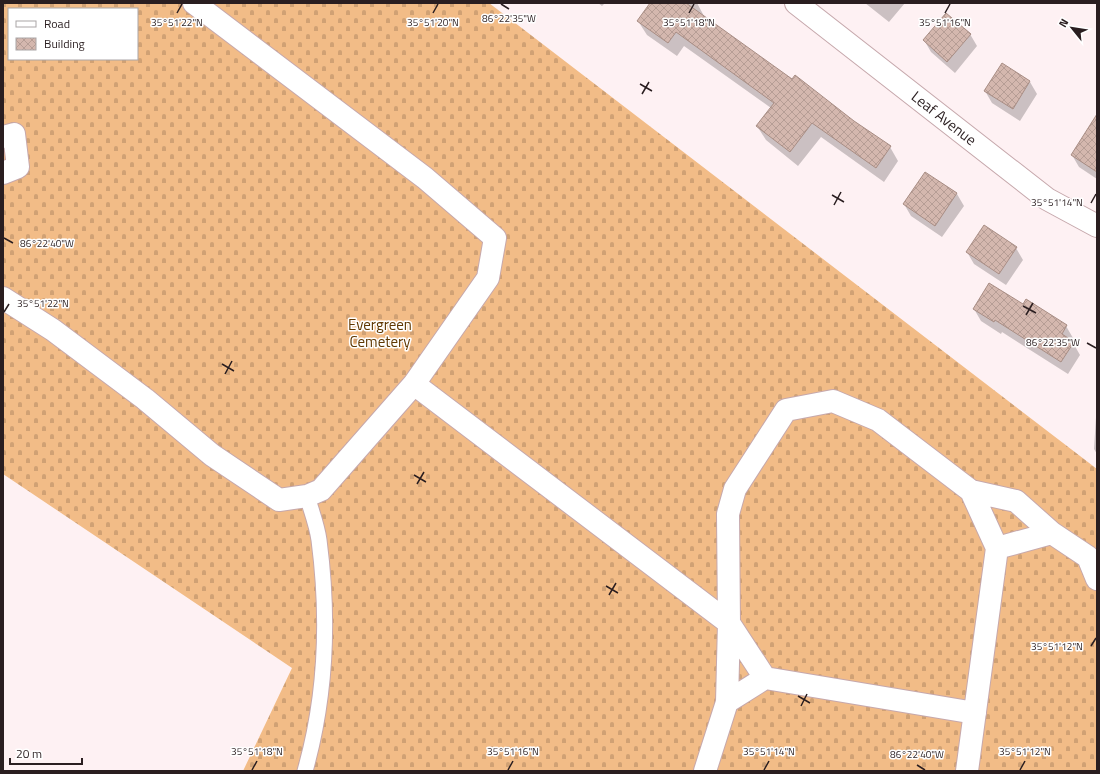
<svg xmlns="http://www.w3.org/2000/svg" width="1100" height="774" font-family="'Titillium Web',sans-serif">
  <style>
    .cemetery { fill: url(#cemetery-stones); fill-rule: evenodd }
    .shadow { fill: #0003 }
    .building { fill: url(#building-cross-hatch); stroke: #a88d84 }
    .lines { fill: none; stroke-linecap: round; stroke-linejoin: round }
    .service-casing { stroke: #c6a8ac; stroke-width: 17 }
    .minor-casing { stroke: #c6a8ac; stroke-width: 24 }
    .service { stroke: #fff; stroke-width: 15 }
    .minor { stroke: #fff; stroke-width: 22 }
    .ticks { fill: none; stroke: #2a1e20; stroke-width: 1.5 }
    .labels { text-anchor: middle; dominant-baseline: central; stroke-width: 3; stroke-linejoin: round; paint-order: stroke }
    .street-label { font-size: 15px; fill: #2a1e20; stroke: #fff }
    .park-label { font-size: 15px; fill: #5f3701; stroke: #fff }
    .ticks-label { font-size: 10px; text-anchor: middle; fill: #2a1e20; stroke: #fff; stroke-width: 3; stroke-linejoin: round; paint-order: stroke }
  </style>
  <defs>
    <pattern id="cemetery-stones" width="16" height="16" patternUnits="userSpaceOnUse"><rect width="16" height="16" fill="#f2bc87"/><path d="M2 7V4a2 2 0 0 1 4 0v3zM10 15v-3a2 2 0 0 1 4 0v3z" fill="#d0a174"/></pattern>
    <pattern id="building-cross-hatch" width="8" height="8" patternUnits="userSpaceOnUse"><rect width="8" height="8" fill="#d4b7ae"/><path d="M0 0l8 8M0 8l8-8" fill="none" stroke="#b69d95"/></pattern>
  </defs>
  <rect width="100%" height="100%" fill="#fef1f3"/>
  <path class="cemetery" d="M 3,3 L 489,3 L 1097,469 L 1097,771 L 243,771 L 292,668 L 3,474 ZM 9,9 L 137,9 L 137,59 L 9,59 Z"/>
  <path class="shadow" d="M 598,3 L 605,3 L 602,6 Z
    M 651,3 L 697,3 L 704,16 L 792,81 L 890,147 L 898,161 L 884,182 L 821,137 L 798,166 L 766,140 L 757,126 L 771,108 L 684,46 L 677,56 L 647,35 L 638,21 Z
    M 865,3 L 905,3 L 889,22 Z
    M 970,34 L 977,46 L 955,73 L 931,52 L 924,40 Z
    M 1002,65 L 1030,82 L 1037,94 L 1020,121 L 992,103 L 985,91 Z
    M 1097,129 L 1097,179 L 1079,167 L 1072,155 Z
    M 926,173 L 957,194 L 964,206 L 942,237 L 911,216 L 904,204 Z
    M 1016,248 L 1023,260 L 1006,285 L 974,264 L 967,252 Z
    M 1026,301 L 1066,326 L 1073,338 L 1072,341 L 1080,355 L 1068,374 L 1002,332 L 1001,334 L 981,321 L 974,309 L 1023,305 Z
    M 1096,417 L 1097,418 L 1097,454 L 1094,449 Z"/>
  <path class="building" d="M 650,3 L 686,3 L 792,79 L 795,75 L 854,121 L 891,146 L 876,168 L 812,123 L 790,152 L 756,126 L 774,103 L 676,32 L 668,43 L 637,21 Z
    M 946,13 L 971,34 L 947,62 L 923,40 Z
    M 1002,63 L 1030,81 L 1013,109 L 984,91 Z
    M 1097,114 L 1097,172 L 1071,155 Z
    M 925,172 L 957,193 L 935,226 L 903,204 Z
    M 984,225 L 1017,247 L 999,274 L 966,252 Z
    M 989,283 L 1023,304 L 1026,299 L 1067,325 L 1062,334 L 1074,342 L 1061,362 L 995,320 L 994,322 L 973,309 Z"/>
  <g class="lines">
    <g class="service-casing">
      <path id="service" d="M 305,771 C 326,697 329,617 319,540 C 317,525 311,510 307,496"/>
    </g>
    <g class="minor-casing">
      <path id="minor" d="M 796,3 L 1047,199 L 1097,226
        M 3,137 L 14,134 L 18,167 L 3,173
        M 3,298 L 53,330 L 145,399 L 212,455 L 279,500 L 307,496 L 321,490 L 414,384 L 488,278 L 495,238 L 425,178 L 194,3
        M 414,384 L 729,623 L 765,678
        M 997,548 L 1052,533
        M 727,702 L 765,678 L 975,713
        M 705,771 L 727,702 L 729,623 L 728,514 L 735,489 L 786,410 L 833,401 L 878,420 L 971,491 L 1016,501 L 1052,533 L 1088,557 L 1097,579
        M 967,771 L 997,548 L 971,491"/>
    </g>
    <use href="#service" class="service"/>
    <use href="#minor" class="minor"/>
  </g>
  <path class="ticks" d="M 501,4 L 509,9M 177,13 L 182,4M 433,13 L 438,4M 689,13 L 694,4M 945,13 L 950,4M 640,84 L 652,91M 642,94 L 649,82M 832,195 L 844,202M 1091,203 L 1096,194M 834,205 L 841,192M 4,238 L 13,243M 1023,306 L 1036,313M 4,312 L 9,304M 1026,315 L 1033,303M 1087,343 L 1096,348M 222,364 L 234,371M 225,374 L 232,361M 414,475 L 426,482M 417,484 L 424,472M 606,586 L 618,593M 609,595 L 616,583M 1091,646 L 1096,638M 798,696 L 810,703M 801,706 L 807,694M 917,765 L 925,770M 252,770 L 257,761M 508,770 L 513,761M 764,770 L 769,761M 1020,770 L 1025,761"/>
  <g class="labels">
    <g class="street-label">
      <text transform="translate(944 118) rotate(38)">Leaf Avenue</text>
    </g>
    <g class="park-label">
      <text x="380" y="324">Evergreen<tspan x="380" dy="17">Cemetery</tspan></text>
    </g>
  </g>
  <g class="ticks-label">
    <text x="509" y="22">86°22'35"W</text>
    <text x="177" y="26">35°51'22"N</text>
    <text x="433" y="26">35°51'20"N</text>
    <text x="689" y="26">35°51'18"N</text>
    <text x="945" y="26">35°51'16"N</text>
    <text x="1057" y="206">35°51'14"N</text>
    <text x="47" y="247">86°22'40"W</text>
    <text x="43" y="307">35°51'22"N</text>
    <text x="1053" y="346">86°22'35"W</text>
    <text x="1057" y="650">35°51'12"N</text>
    <text x="257" y="755">35°51'18"N</text>
    <text x="513" y="755">35°51'16"N</text>
    <text x="769" y="755">35°51'14"N</text>
    <text x="1025" y="755">35°51'12"N</text>
    <text x="917" y="758">86°22'40"W</text>
  </g>
  <rect width="1100" height="774" fill="none" stroke="#2a1e20" stroke-width="8"/>
  <rect x="8" y="8" width="130" height="52" fill="#ffffff" stroke="#aaa5a6"/>
  <rect x="16" y="21" width="20" height="6" fill="#ffffff" stroke="#aaa5a6"/>
  <text x="44" y="28" font-size="12" fill="#2a1e20">Road</text>
  <rect x="16" y="38" width="20" height="12" fill="url(#building-cross-hatch)" stroke="#aaa5a6"/>
  <text x="44" y="48" font-size="12" fill="#2a1e20">Building</text>
  <g transform="translate(1072 28) rotate(300)" stroke="#ffffff" stroke-width="3" paint-order="stroke">
  <path d="M0-3L7 15L0 10L-7 15Z" fill="#2a1e20"/>
  <text y="-6" font-size="11" font-weight="bold" text-anchor="middle" fill="#2a1e20">N</text>
  </g>
  <path d="M10 758v6h72v-6" fill="none" stroke="#2a1e20" stroke-width="2"/>
  <text x="16" y="758" font-size="12" fill="#2a1e20" stroke="#ffffff" stroke-width="3" paint-order="stroke">20 m</text>
</svg>
